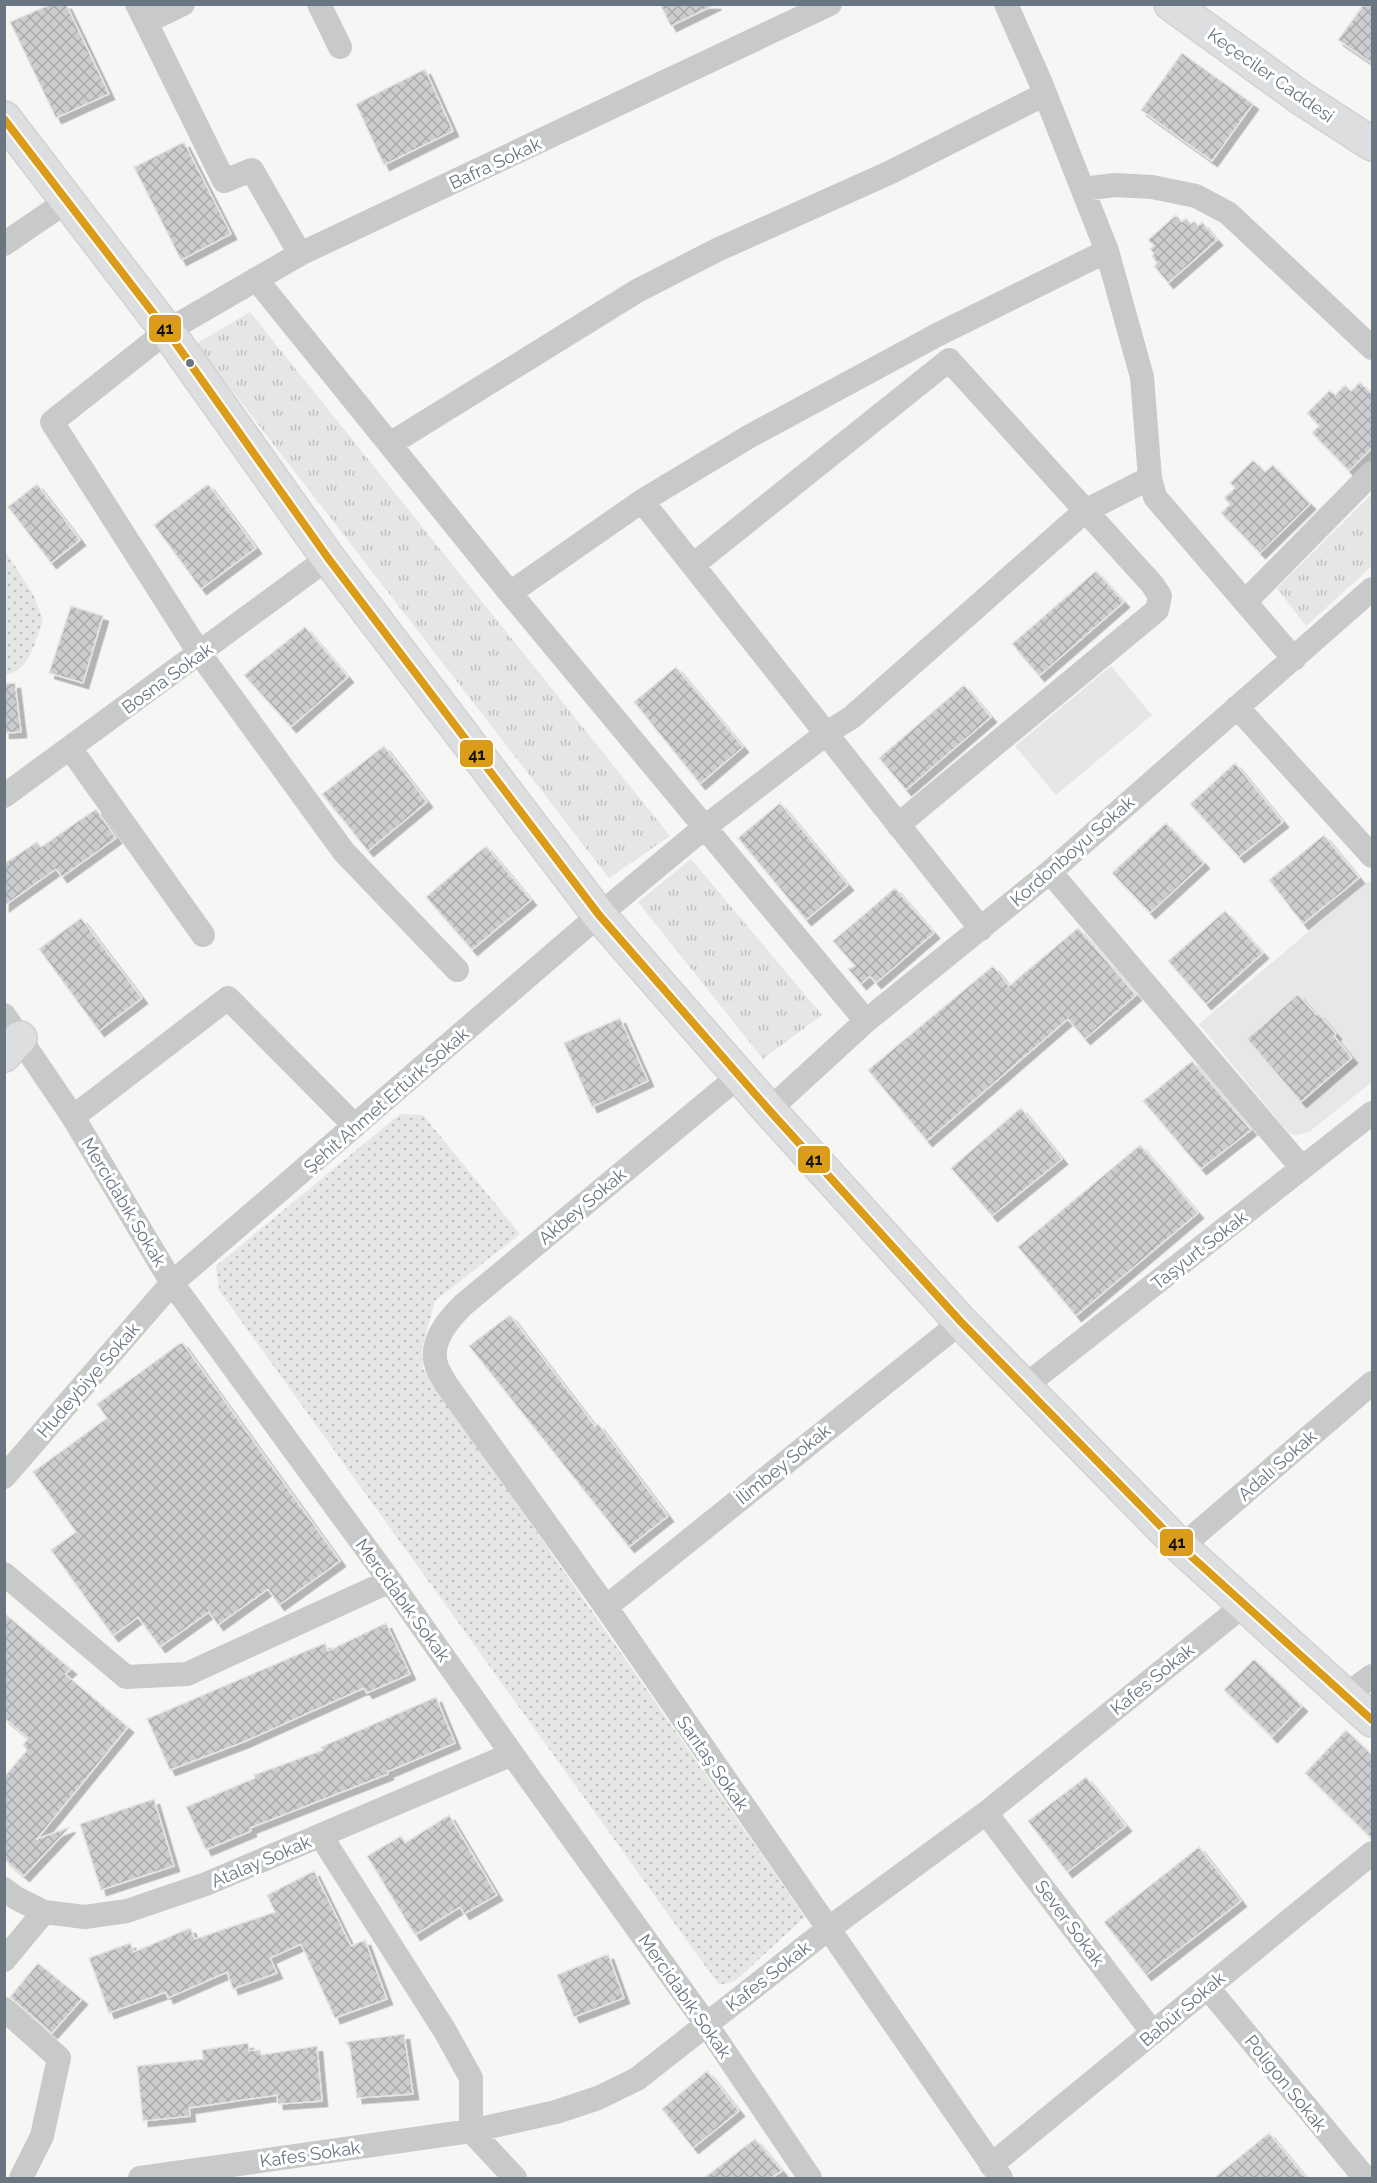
<svg xmlns="http://www.w3.org/2000/svg" width="1377" height="2183" font-family="Raleway,sans-serif">
  <style>
    .built { fill: #e6e7e7 }
    .grass { fill: url(#grass-tufts) }
    .park { fill: url(#park-dots) }
    .pitch { fill: #e4e7e3 }
    .building { fill: url(#building-cross-hatch); stroke: #e5e5e4; stroke-width: 1.5; filter: url(#shadow) }
    .lines { fill: none; stroke-linecap: round; stroke-linejoin: round }
    .secondary-casing { stroke: #d2d2d3; stroke-width: 36 }
    .street { stroke: #c8caca; stroke-width: 24 }
    .secondary { stroke: #dddedf; stroke-width: 33 }
    .bus-1-casing { stroke: #fff; stroke-width: 12 }
    .bus-1 { stroke: #db9c1a; stroke-width: 8 }
    .bus-dot { fill: #697682; stroke: #fff; stroke-width: 2 }
    .labels { text-anchor: middle; dominant-baseline: central; stroke-width: 6; stroke-linejoin: round; paint-order: stroke }
    .street-label { font-size: 18px; fill: #697682; stroke: #fff }
    .line-badge { stroke: #fff; stroke-width: 2 }
    .pale-badge-label { font-size: 16px; text-anchor: middle; font-weight: bold; fill: #111 }
  </style>
  <defs>
    <pattern id="grass-tufts" width="24" height="20" patternUnits="userSpaceOnUse" patternTransform="scale(1.5)"><rect width="24" height="20" fill="#e4e7e3"/><path d="M3 7l-1-3M5 7V3M7 7l1-3M15 17l-1-3M17 17v-4M19 17l1-3" fill="none" stroke="#bdc0bd"/></pattern>
    <pattern id="park-dots" width="8" height="8" patternUnits="userSpaceOnUse" patternTransform="scale(1.5)"><rect width="8" height="8" fill="#e4e7e3"/><path d="M2 2h.1M6 6h.1" fill="none" stroke="#bdc0bd" stroke-width="1.8" stroke-linecap="round"/></pattern>
    <pattern id="building-cross-hatch" width="8" height="8" patternUnits="userSpaceOnUse" patternTransform="scale(1.5)"><rect width="8" height="8" fill="#cccdce"/><path d="M0 0l8 8M0 8l8-8" fill="none" stroke="#aaabad"/></pattern>
    <filter id="shadow"><feDropShadow dx="5.5" dy="5.5" stdDeviation="0" flood-color="#0004"/></filter>
  </defs>
  <rect width="100%" height="100%" fill="#f6f6f5"/>
  <path class="built" d="M 1369,881 L 1372,885 L 1372,1082 L 1309,1132 L 1298,1135 L 1291,1134 L 1286,1130 L 1199,1024 Z"/>
  <path class="grass" d="M 250,312 L 670,836 L 609,878 L 196,344 Z
    M 1372,494 L 1372,566 L 1306,626 L 1277,588 Z
    M 691,859 L 822,1015 L 763,1059 L 638,902 Z"/>
  <path class="park" d="M 4,549 L 34,596 L 43,620 C 36,639 30,672 5,675 Z
    M 400,1114 L 423,1115 L 520,1234 L 435,1301 L 422,1348 L 423,1369 L 805,1917 L 735,1981 L 719,1985 L 219,1290 L 216,1266 Z"/>
  <path class="pitch" d="M 1111,666 L 1152,715 L 1056,795 L 1015,746 Z"/>
  <path class="building" d="M 51,4 L 66,4 L 109,94 L 56,118 L 10,22 Z
    M 660,4 L 716,4 L 671,26 Z
    M 1364,4 L 1372,4 L 1372,63 L 1338,40 Z
    M 1182,53 L 1253,104 L 1212,161 L 1141,110 Z
    M 425,69 L 453,131 L 384,165 L 356,104 Z
    M 184,142 L 231,234 L 181,260 L 134,167 Z
    M 1176,215 L 1182,222 L 1186,218 L 1191,224 L 1194,221 L 1198,226 L 1202,222 L 1217,240 L 1168,283 L 1154,266 L 1157,263 L 1152,256 L 1154,254 L 1150,249 L 1154,246 L 1148,240 Z
    M 1360,382 L 1372,394 L 1372,448 L 1349,471 L 1312,433 L 1319,426 L 1307,413 L 1330,390 L 1335,395 L 1345,385 L 1351,391 Z
    M 1253,460 L 1265,472 L 1273,465 L 1310,504 L 1260,553 L 1221,513 L 1230,504 L 1224,498 L 1235,488 L 1230,483 Z
    M 37,484 L 80,540 L 51,563 L 8,507 Z
    M 208,484 L 256,548 L 201,589 L 154,525 Z
    M 1096,571 L 1124,602 L 1039,676 L 1012,644 Z
    M 71,606 L 103,616 L 83,683 L 49,673 Z
    M 305,627 L 348,677 L 291,727 L 244,675 Z
    M 676,667 L 743,747 L 700,784 L 634,702 Z
    M 15,683 L 21,732 L 4,733 L 4,684 Z
    M 964,685 L 991,717 L 906,790 L 879,758 Z
    M 384,746 L 427,802 L 368,851 L 322,794 Z
    M 1235,763 L 1283,822 L 1239,857 L 1190,804 Z
    M 780,803 L 848,885 L 806,920 L 738,838 Z
    M 96,809 L 116,838 L 62,877 L 56,869 L 4,906 L 4,864 L 37,842 L 41,847 Z
    M 1166,823 L 1204,863 L 1150,913 L 1112,873 Z
    M 1324,835 L 1359,878 L 1303,924 L 1269,880 Z
    M 486,846 L 531,900 L 472,950 L 426,897 Z
    M 895,888 L 934,933 L 876,983 L 870,976 L 861,984 L 848,969 L 855,966 L 833,941 Z
    M 1225,911 L 1263,953 L 1206,1004 L 1168,961 Z
    M 81,918 L 142,998 L 99,1031 L 39,949 Z
    M 1078,928 L 1136,995 L 1085,1039 L 1068,1019 L 927,1141 L 868,1070 L 993,966 L 1009,986 Z
    M 1298,994 L 1316,1015 L 1318,1013 L 1336,1034 L 1334,1036 L 1352,1058 L 1301,1102 L 1247,1039 Z
    M 620,1018 L 648,1081 L 592,1107 L 564,1043 Z
    M 1192,1061 L 1251,1130 L 1201,1169 L 1143,1101 Z
    M 1021,1108 L 1062,1159 L 992,1216 L 951,1168 Z
    M 1140,1145 L 1198,1213 L 1076,1316 L 1018,1247 Z
    M 510,1315 L 595,1426 L 598,1424 L 668,1516 L 629,1547 L 469,1346 Z
    M 182,1342 L 340,1561 L 279,1605 L 268,1589 L 218,1625 L 209,1612 L 160,1647 L 138,1617 L 113,1636 L 51,1550 L 76,1532 L 33,1472 L 107,1418 L 97,1404 Z
    M 4,1613 L 71,1669 L 65,1674 L 128,1727 L 37,1839 L 70,1827 L 24,1876 L 4,1859 L 4,1777 L 27,1750 L 23,1745 L 28,1738 L 4,1718 Z
    M 386,1623 L 410,1674 L 367,1693 L 364,1688 L 246,1741 L 170,1770 L 147,1719 L 325,1643 L 328,1651 Z
    M 1254,1659 L 1302,1706 L 1272,1737 L 1224,1690 Z
    M 436,1697 L 455,1743 L 387,1772 L 388,1774 L 250,1828 L 251,1831 L 206,1850 L 186,1807 L 255,1778 L 254,1775 L 323,1750 L 321,1747 Z
    M 1346,1730 L 1372,1755 L 1372,1839 L 1305,1773 Z
    M 1086,1777 L 1126,1826 L 1067,1872 L 1028,1821 Z
    M 154,1799 L 174,1866 L 101,1890 L 80,1824 Z
    M 449,1815 L 497,1895 L 464,1914 L 460,1907 L 415,1935 L 367,1856 L 401,1836 L 405,1843 Z
    M 1199,1847 L 1241,1901 L 1146,1975 L 1104,1922 Z
    M 314,1871 L 351,1946 L 365,1940 L 387,1999 L 335,2018 L 301,1944 L 270,1958 L 277,1973 L 233,1989 L 227,1972 L 168,1998 L 166,1992 L 109,2013 L 89,1958 L 130,1943 L 134,1952 L 190,1928 L 195,1939 L 275,1912 L 267,1895 Z
    M 608,1954 L 624,1998 L 574,2017 L 557,1975 Z
    M 38,1963 L 82,1999 L 52,2033 L 10,1997 Z
    M 404,2034 L 413,2094 L 357,2098 L 350,2049 L 346,2042 Z
    M 248,2043 L 249,2051 L 260,2050 L 261,2055 L 317,2046 L 322,2101 L 278,2104 L 277,2095 L 189,2108 L 190,2116 L 143,2121 L 137,2066 L 203,2059 L 202,2050 Z
    M 707,2071 L 739,2111 L 693,2148 L 662,2109 Z
    M 1269,2133 L 1306,2178 L 1214,2178 Z
    M 755,2139 L 782,2171 L 771,2178 L 704,2178 Z"/>
  <g class="lines">
    <g class="secondary-casing">
      <path id="secondary" d="M 1171,4 L 1301,98 L 1372,144
        M 4,118 L 167,331 L 328,558 L 599,915 L 769,1110 L 961,1322 L 1181,1547 L 1372,1720
        M 4,1055 L 20,1038"/>
    </g>
    <path class="street" d="M 137,4 L 224,181 L 252,170 L 300,254
      M 319,4 L 340,47
      M 1006,4 L 1040,81 L 1107,251 L 1142,377 L 1150,478 L 1155,497 L 1294,659
      M 146,22 L 183,4
      M 1083,189 L 1115,185 L 1152,187 L 1196,196 L 1228,213 L 1372,348
      M 4,244 L 67,201
      M 256,279 L 510,593 L 866,1021
      M 390,444 L 637,291 L 717,250 L 891,172 L 1045,94
      M 642,501 L 981,929
      M 693,565 L 949,360 L 1152,584 L 1160,596 L 1157,610 L 898,825
      M 510,593 L 642,501 L 750,436 L 937,335 L 1107,251
      M 1246,601 L 1372,473
      M 1237,707 L 1372,856
      M 70,748 L 203,935
      M 4,796 L 328,558
      M 1050,872 L 1302,1168
      M 457,970 L 344,852 L 200,654 L 52,422 L 167,331 L 300,254 L 830,4
      M 4,1015 L 73,1117 L 172,1283 L 390,1581 L 512,1754 L 706,2024 L 810,2178
      M 739,1076 L 463,1305 C 448,1320 428,1343 437,1367 C 439,1372 443,1378 446,1384 L 606,1607 L 1001,2178
      M 769,1110 L 866,1021 L 1050,872 L 1372,589
      M 73,1117 L 228,998 L 355,1126
      M 1025,1386 L 1372,1113
      M 4,1477 L 172,1283 L 599,915 L 705,827 L 827,733 L 852,717 L 1085,511 L 1150,478
      M 1181,1547 L 1372,1383
      M 4,1574 L 126,1677 L 187,1674 L 390,1581
      M 606,1607 L 961,1322
      M 1345,1696 L 1372,1676
      M 986,1813 L 1153,2033
      M 321,1836 L 445,2031 L 471,2078 L 471,2131 L 515,2178
      M 4,1889 L 16,1898 L 44,1912 L 85,1917 L 127,1911 L 206,1884 L 512,1754
      M 4,1960 L 44,1912
      M 1208,1988 L 1365,2178
      M 4,2009 L 59,2058 L 42,2136 L 21,2178
      M 991,2165 L 1372,1853
      M 140,2178 L 471,2131 L 556,2112 L 598,2098 L 637,2079 L 828,1929 L 986,1813 L 1244,1605"/>
    <use href="#secondary" class="secondary"/>
    <g class="bus-1-casing">
      <path id="bus-1" d="M 4,119 L 167,331 L 328,558 L 599,915 L 769,1110 L 961,1322 L 1181,1547 L 1372,1720"/>
    </g>
    <use href="#bus-1" class="bus-1"/>
  </g>
  <circle class="bus-dot" cx="190" cy="363" r="5"/>
  <g class="labels">
    <g class="street-label">
      <text transform="translate(1271 75) rotate(35)">Keçeciler Caddesi</text>
      <text transform="translate(495 163) rotate(-25)">Bafra Sokak</text>
      <text transform="translate(167 678) rotate(-36)">Bosna Sokak</text>
      <text transform="translate(1072 851) rotate(-41)">Kordonboyu Sokak</text>
      <text transform="translate(386 1100) rotate(-41)">Şehit Ahmet Ertürk Sokak</text>
      <text transform="translate(124 1202) rotate(59)">Mercidabık Sokak</text>
      <text transform="translate(582 1206) rotate(-40)">Akbey Sokak</text>
      <text transform="translate(1199 1250) rotate(-38)">Taşyurt Sokak</text>
      <text transform="translate(88 1380) rotate(-49)">Hudeybiye Sokak</text>
      <text transform="translate(783 1464) rotate(-39)">İlimbey Sokak</text>
      <text transform="translate(1277 1465) rotate(-41)">Adalı Sokak</text>
      <text transform="translate(403 1600) rotate(54)">Mercidabık Sokak</text>
      <text transform="translate(1152 1679) rotate(-39)">Kafes Sokak</text>
      <text transform="translate(713 1763) rotate(55)">Sarıtaş Sokak</text>
      <text transform="translate(261 1861) rotate(-23)">Atalay Sokak</text>
      <text transform="translate(1070 1923) rotate(53)">Sever Sokak</text>
      <text transform="translate(768 1976) rotate(-38)">Kafes Sokak</text>
      <text transform="translate(685 1996) rotate(55)">Mercidabık Sokak</text>
      <text transform="translate(1182 2009) rotate(-40)">Babür Sokak</text>
      <text transform="translate(1286 2083) rotate(51)">Poligon Sokak</text>
      <text transform="translate(310 2154) rotate(-8)">Kafes Sokak</text>
    </g>
  </g>
  <g class="line-badge">
    <rect x="148" y="314" width="34" height="29" rx="6" fill="#db9c1a"/>
    <rect x="459" y="739" width="35" height="29" rx="6" fill="#db9c1a"/>
    <rect x="797" y="1145" width="34" height="29" rx="6" fill="#db9c1a"/>
    <rect x="1159" y="1528" width="35" height="29" rx="6" fill="#db9c1a"/>
  </g>
  <g class="pale-badge-label">
    <text x="165" y="334">41</text>
    <text x="477" y="760">41</text>
    <text x="814" y="1165">41</text>
    <text x="1177" y="1548">41</text>
  </g>
  <rect width="1377" height="2183" fill="none" stroke="#697682" stroke-width="12"/>
</svg>
